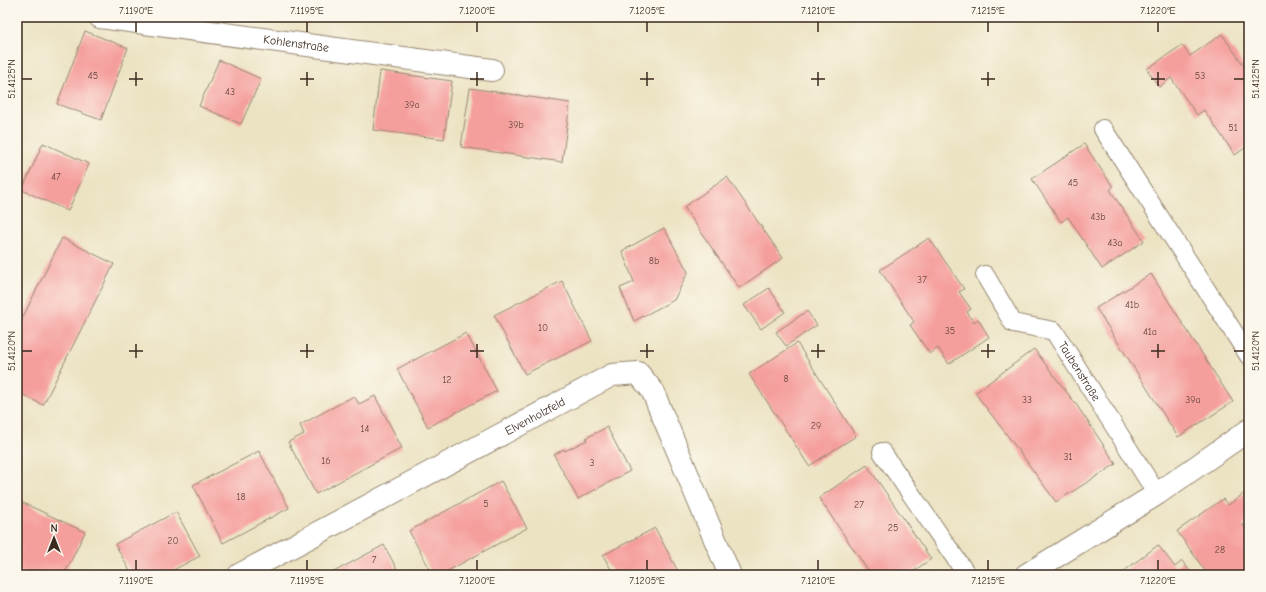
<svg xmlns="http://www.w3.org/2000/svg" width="1266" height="592" font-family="'Comic Neue',sans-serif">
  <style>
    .building { fill: #f59f9d }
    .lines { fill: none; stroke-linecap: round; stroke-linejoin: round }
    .lane-casing { stroke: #948670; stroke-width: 20 }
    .street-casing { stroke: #948670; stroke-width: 24 }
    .lane { stroke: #fff; stroke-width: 18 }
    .street { stroke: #fff; stroke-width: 22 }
    .ticks { fill: none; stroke: #3b2a1e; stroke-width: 1.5 }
    .labels { text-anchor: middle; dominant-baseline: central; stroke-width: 4; stroke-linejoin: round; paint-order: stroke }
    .number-label { font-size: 10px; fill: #6a473e }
    .street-label { font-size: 12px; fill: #3b2a1e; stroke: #fbf7ec }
    .neatline { fill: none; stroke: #3b2a1e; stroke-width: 1.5 }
    .ticks-label { font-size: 10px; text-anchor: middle; fill: #3b2a1e }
  </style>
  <rect width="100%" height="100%" fill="#fbf7ec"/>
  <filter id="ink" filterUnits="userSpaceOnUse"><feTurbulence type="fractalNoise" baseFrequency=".025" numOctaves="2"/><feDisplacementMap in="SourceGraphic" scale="8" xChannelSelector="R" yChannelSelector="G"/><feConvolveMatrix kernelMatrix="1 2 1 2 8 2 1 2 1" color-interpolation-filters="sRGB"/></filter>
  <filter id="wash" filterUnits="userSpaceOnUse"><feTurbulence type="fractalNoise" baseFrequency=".012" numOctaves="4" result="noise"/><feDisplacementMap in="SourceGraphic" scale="16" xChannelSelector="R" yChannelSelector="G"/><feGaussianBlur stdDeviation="0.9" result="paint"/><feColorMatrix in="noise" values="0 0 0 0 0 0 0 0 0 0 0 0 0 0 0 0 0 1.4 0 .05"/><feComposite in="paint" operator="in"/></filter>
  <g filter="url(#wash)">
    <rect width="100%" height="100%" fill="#ece3c3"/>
    <g id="blocks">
      <path class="building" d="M 85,31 L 128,48 L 101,120 L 57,104 Z
        M 1222,34 L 1249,73 L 1249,145 L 1235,155 L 1204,110 L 1197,115 L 1171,78 L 1159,87 L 1147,69 L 1182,45 L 1190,56 Z
        M 219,60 L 261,79 L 241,124 L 199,106 Z
        M 380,71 L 452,81 L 444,139 L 373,130 Z
        M 470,88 L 570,103 L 562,162 L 461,147 Z
        M 43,143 L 89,164 L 68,211 L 22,190 Z
        M 1084,144 L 1113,187 L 1110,190 L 1144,241 L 1102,269 L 1068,217 L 1061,222 L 1032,179 Z
        M 727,177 L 783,258 L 739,288 L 684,207 Z
        M 664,228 L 688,272 L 674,300 L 634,321 L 620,288 L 634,282 L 622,251 Z
        M 62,238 L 114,264 L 43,405 L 17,392 L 17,329 Z
        M 929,238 L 964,289 L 959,292 L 971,309 L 967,312 L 974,322 L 978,319 L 989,337 L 949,364 L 938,348 L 930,354 L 910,325 L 914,322 L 880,270 Z
        M 1151,274 L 1233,402 L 1178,437 L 1096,308 Z
        M 562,281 L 592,341 L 525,374 L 494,315 Z
        M 769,288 L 785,312 L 761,329 L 744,305 Z
        M 807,311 L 817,325 L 786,346 L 776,332 Z
        M 466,333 L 497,391 L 428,427 L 397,369 Z
        M 797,343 L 856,436 L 809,466 L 749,374 Z
        M 1034,349 L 1078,407 L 1116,464 L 1056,502 L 1019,451 L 975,393 Z
        M 354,396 L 359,404 L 375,396 L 402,448 L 316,494 L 288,442 L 304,434 L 300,425 Z
        M 607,427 L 630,471 L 578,499 L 554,455 L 564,449 L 565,451 L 587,440 L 586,438 Z
        M 259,451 L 289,508 L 223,543 L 193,485 Z
        M 867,465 L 931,559 L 908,575 L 871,575 L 819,498 Z
        M 501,481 L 527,528 L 440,575 L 433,575 L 409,531 Z
        M 1249,490 L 1249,521 L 1243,525 L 1249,534 L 1249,567 L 1238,575 L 1208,575 L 1177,531 L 1223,499 L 1228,505 Z
        M 17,500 L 85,532 L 64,575 L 27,575 L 17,570 Z
        M 176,512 L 200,556 L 164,575 L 132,575 L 115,544 Z
        M 655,528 L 680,575 L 614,575 L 603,555 Z
        M 384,545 L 400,575 L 328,575 Z
        M 1158,545 L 1175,567 L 1182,561 L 1193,575 L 1119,575 Z"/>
    </g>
  </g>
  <g filter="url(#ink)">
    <use href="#blocks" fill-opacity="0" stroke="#948670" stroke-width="1"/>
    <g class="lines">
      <g class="lane-casing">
        <g id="lane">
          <path d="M 1103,129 L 1249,356"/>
          <path id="s1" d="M 985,275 L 1013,323 L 1054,331 L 1157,494"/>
          <path d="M 882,452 L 967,575"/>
        </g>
      </g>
      <g class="street-casing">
        <g id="street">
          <path id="s2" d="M 100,17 L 492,70"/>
          <path id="s3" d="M 239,575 L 612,375 L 638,373 L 652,390 L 730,575"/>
          <path d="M 1026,575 L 1157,494 L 1249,430"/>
        </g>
      </g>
      <use href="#lane" class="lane"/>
      <use href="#street" class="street"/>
    </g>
  </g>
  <path class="ticks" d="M 136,22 L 136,32M 307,22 L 307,32M 477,22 L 477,32M 647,22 L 647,32M 818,22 L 818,32M 988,22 L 988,32M 1158,22 L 1158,32M 136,72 L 136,86M 307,72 L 307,86M 477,72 L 477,86M 647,72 L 647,86M 818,72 L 818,86M 988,72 L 988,86M 1158,72 L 1158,86M 22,79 L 32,79M 129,79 L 143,79M 300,79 L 314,79M 470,79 L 484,79M 640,79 L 654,79M 811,79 L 825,79M 981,79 L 995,79M 1151,79 L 1165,79M 1234,79 L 1244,79M 136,344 L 136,358M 307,344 L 307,358M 477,344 L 477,358M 647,344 L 647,358M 818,344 L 818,358M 988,344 L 988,358M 1158,344 L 1158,358M 22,351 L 32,351M 129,351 L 143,351M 300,351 L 314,351M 470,351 L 484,351M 640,351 L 654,351M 811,351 L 825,351M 981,351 L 995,351M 1151,351 L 1165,351M 1234,351 L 1244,351M 136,560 L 136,570M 307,560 L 307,570M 477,560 L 477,570M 647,560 L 647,570M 818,560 L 818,570M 988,560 L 988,570M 1158,560 L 1158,570"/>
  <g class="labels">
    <g class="number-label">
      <text x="93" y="76">45</text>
      <text x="1200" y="76">53</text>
      <text x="230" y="92">43</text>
      <text x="412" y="105">39a</text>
      <text x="516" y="125">39b</text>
      <text x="1233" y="128">51</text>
      <text x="56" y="177">47</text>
      <text x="1073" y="183">45</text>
      <text x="1098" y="217">43b</text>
      <text x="1115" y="243">43a</text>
      <text x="654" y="261">8b</text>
      <text x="922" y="280">37</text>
      <text x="1132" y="305">41b</text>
      <text x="543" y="328">10</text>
      <text x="950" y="331">35</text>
      <text x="1150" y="332">41a</text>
      <text x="786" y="379">8</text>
      <text x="447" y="380">12</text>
      <text x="1027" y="400">33</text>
      <text x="1193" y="400">39a</text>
      <text x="816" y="426">29</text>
      <text x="365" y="429">14</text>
      <text x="1068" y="457">31</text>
      <text x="326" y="461">16</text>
      <text x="592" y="463">3</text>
      <text x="241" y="497">18</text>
      <text x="486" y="504">5</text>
      <text x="859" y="505">27</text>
      <text x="893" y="528">25</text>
      <text x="173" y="541">20</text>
      <text x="1220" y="550">28</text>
      <text x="374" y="560">7</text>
    </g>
    <g class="street-label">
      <text stroke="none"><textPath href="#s2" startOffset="198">Kohlenstraße</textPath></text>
      <text stroke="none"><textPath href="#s1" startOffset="145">Taubenstraße</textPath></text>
      <text stroke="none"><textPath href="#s3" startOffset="336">Elvenholzfeld</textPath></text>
    </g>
  </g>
  <rect width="1266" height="592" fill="none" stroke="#fbf7ec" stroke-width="44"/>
  <g transform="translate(54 538)" stroke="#fbf7ec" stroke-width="3" paint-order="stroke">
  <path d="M0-3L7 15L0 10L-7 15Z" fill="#3b2a1e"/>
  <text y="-6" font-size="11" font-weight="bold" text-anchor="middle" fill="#3b2a1e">N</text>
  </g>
  <rect x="22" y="22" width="1222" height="548" class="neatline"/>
  <g class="ticks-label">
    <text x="136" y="14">7.1190°E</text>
    <text x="307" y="14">7.1195°E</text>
    <text x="477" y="14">7.1200°E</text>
    <text x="647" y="14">7.1205°E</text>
    <text x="818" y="14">7.1210°E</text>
    <text x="988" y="14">7.1215°E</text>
    <text x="1158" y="14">7.1220°E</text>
    <text transform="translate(11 79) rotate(-90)" y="4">51.4125°N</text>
    <text transform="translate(1255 79) rotate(-90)" y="4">51.4125°N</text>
    <text transform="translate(11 351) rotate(-90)" y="4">51.4120°N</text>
    <text transform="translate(1255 351) rotate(-90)" y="4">51.4120°N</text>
    <text x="136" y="584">7.1190°E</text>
    <text x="307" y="584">7.1195°E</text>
    <text x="477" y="584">7.1200°E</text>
    <text x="647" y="584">7.1205°E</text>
    <text x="818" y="584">7.1210°E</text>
    <text x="988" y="584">7.1215°E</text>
    <text x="1158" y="584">7.1220°E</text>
  </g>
</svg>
